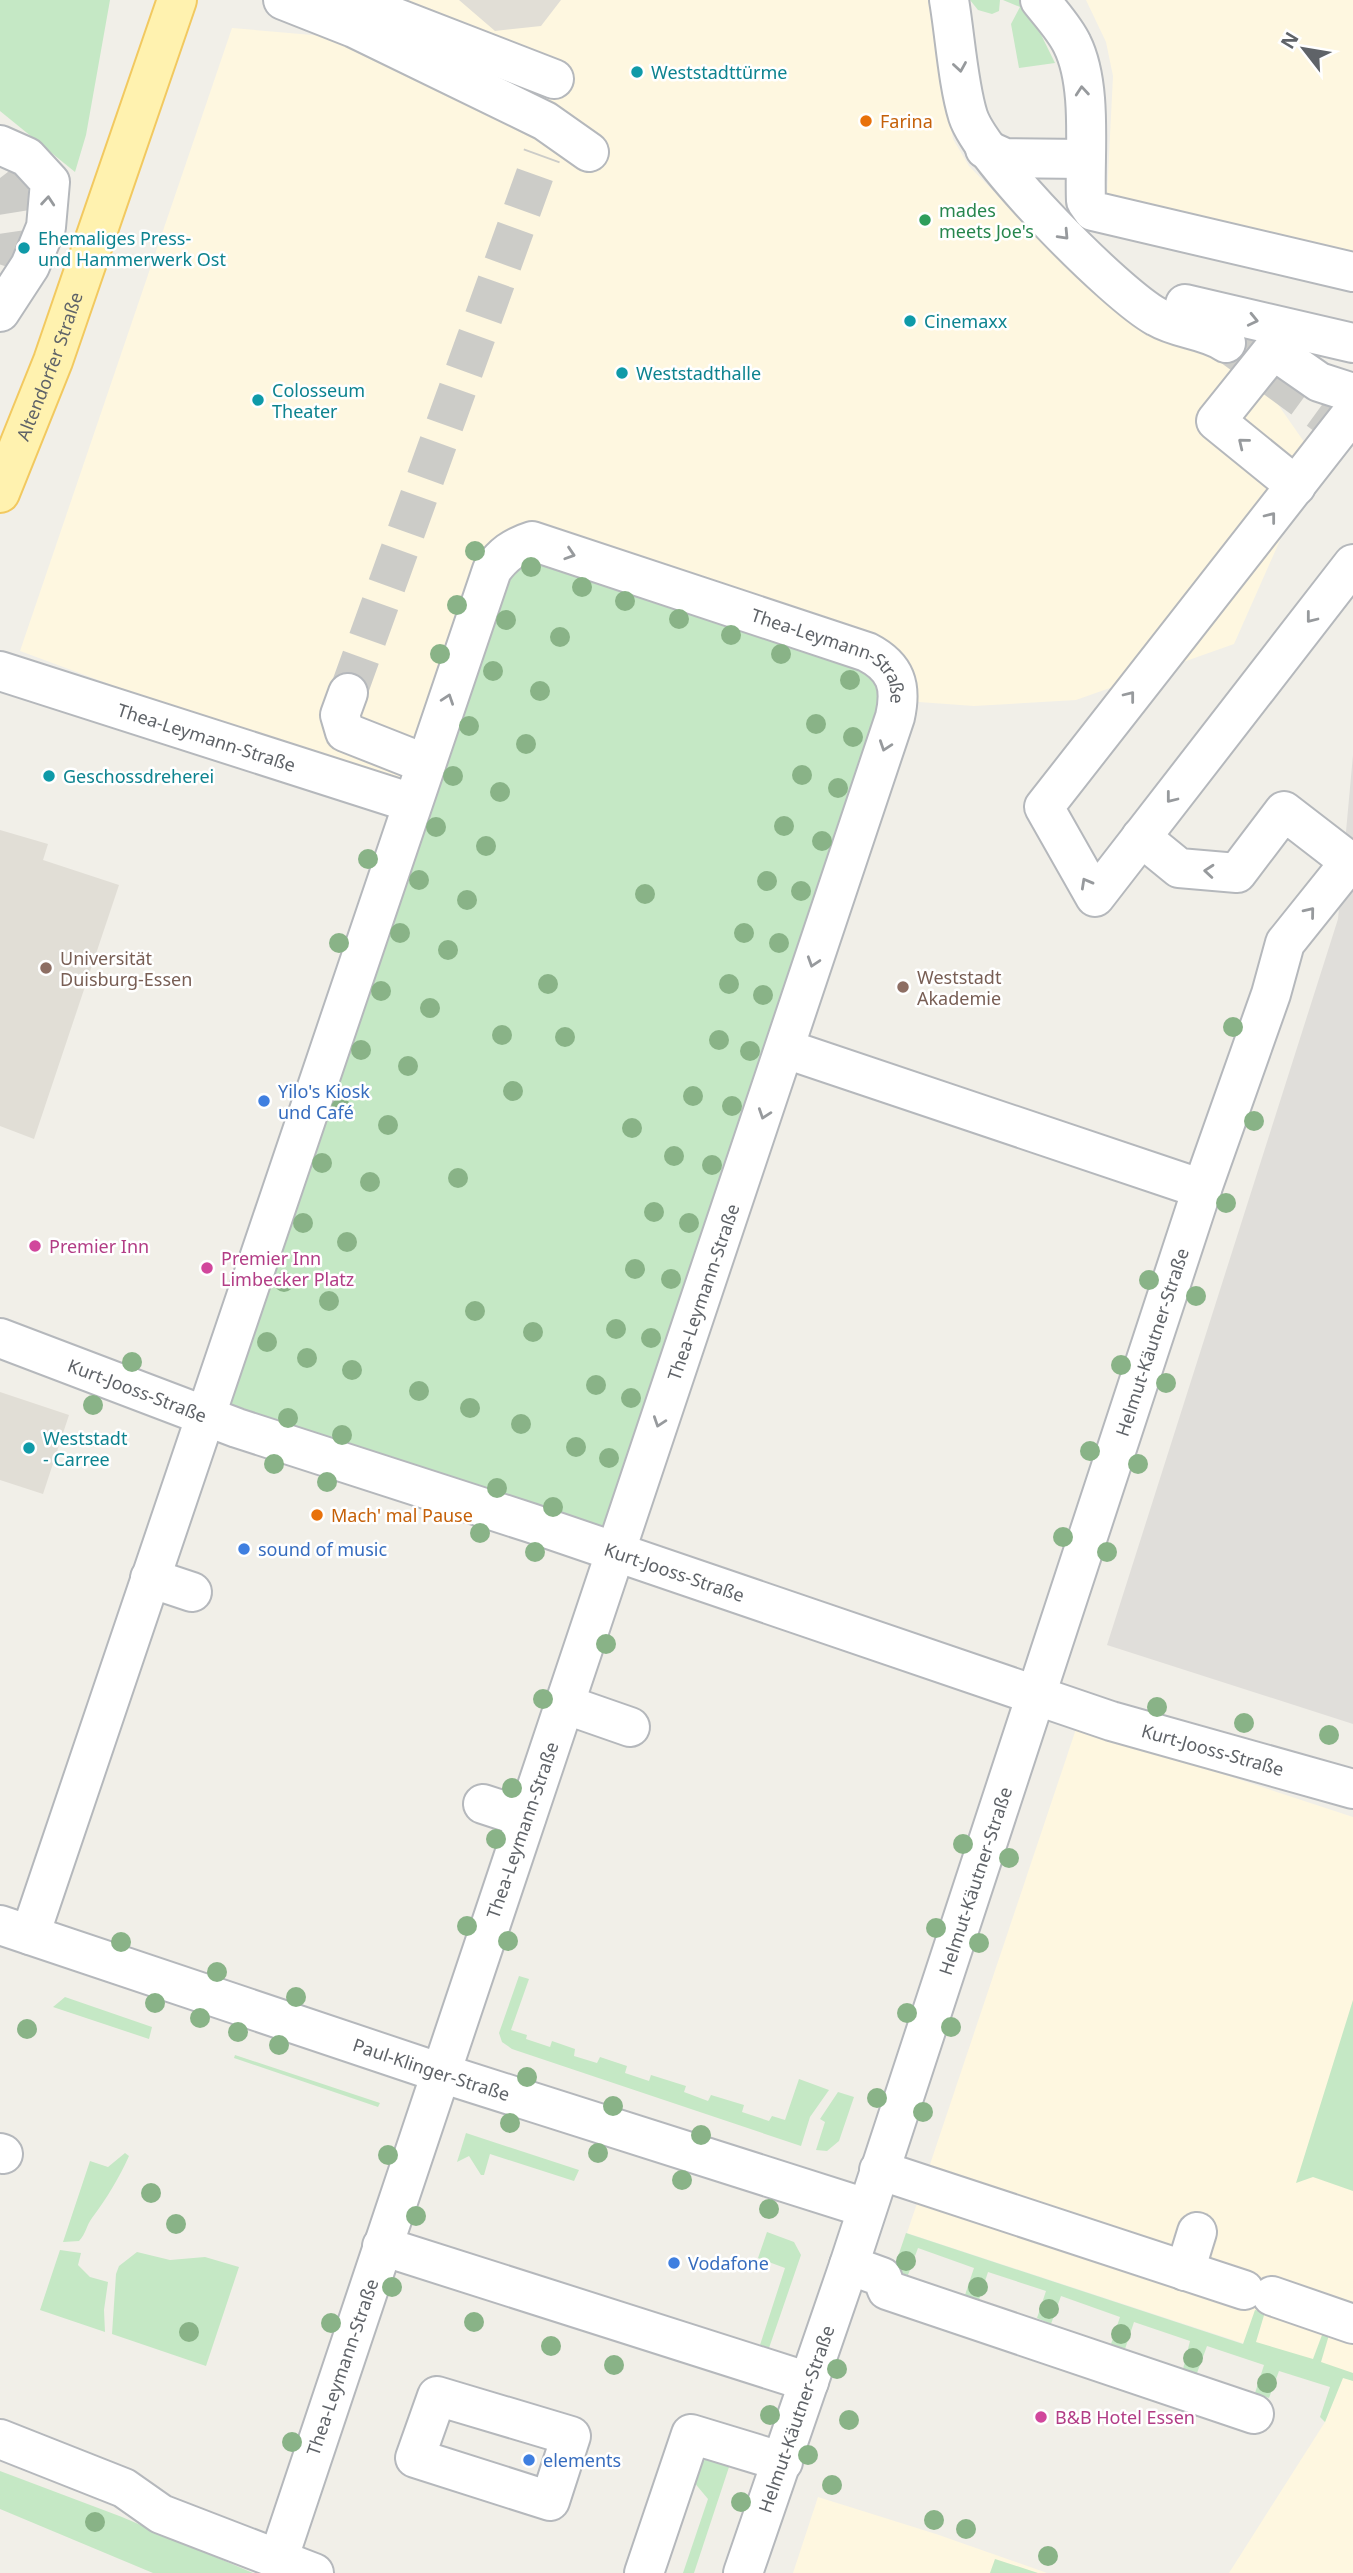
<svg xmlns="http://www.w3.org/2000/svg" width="1353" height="2573" font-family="'Noto Sans',sans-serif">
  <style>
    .commercial { fill: #fef7e0 }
    .industrial { fill: #e0deda }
    .education { fill: #e1ded6 }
    .green { fill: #c5e8c5 }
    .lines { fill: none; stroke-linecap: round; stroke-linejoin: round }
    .minor-tunnel { stroke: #ccccc8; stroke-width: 38; stroke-dasharray: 38 19; stroke-linecap: butt }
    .minor-casing { stroke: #b5b8bc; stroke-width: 42 }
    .major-casing { stroke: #f2c960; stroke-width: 42 }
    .minor { stroke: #fff; stroke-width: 38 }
    .major { stroke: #fff2af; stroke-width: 38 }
    .tree { fill: #89b387 }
    .oneway { stroke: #979a9d }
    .culture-dot { fill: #0f9aa8; stroke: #fff; stroke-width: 2.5 }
    .food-dot { fill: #e8710a; stroke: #fff; stroke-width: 2.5 }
    .leisure-dot { fill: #2e9e5b; stroke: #fff; stroke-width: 2.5 }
    .education-dot { fill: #8d6e63; stroke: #fff; stroke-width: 2.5 }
    .shop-dot { fill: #3f7fe0; stroke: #fff; stroke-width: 2.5 }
    .hotel-dot { fill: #d1479c; stroke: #fff; stroke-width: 2.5 }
    .labels { text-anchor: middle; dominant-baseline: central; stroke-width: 5; stroke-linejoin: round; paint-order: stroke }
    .culture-label { font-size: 18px; fill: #0d838f; stroke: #fff; text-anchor: start }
    .food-label { font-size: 18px; fill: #c56008; stroke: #fff; text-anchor: start }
    .leisure-label { font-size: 18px; fill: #27864d; stroke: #fff; text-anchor: start }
    .street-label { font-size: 18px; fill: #5f6368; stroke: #fff }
    .education-label { font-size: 18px; fill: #785e54; stroke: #fff; text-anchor: start }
    .shop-label { font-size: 18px; fill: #366cbe; stroke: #fff; text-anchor: start }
    .hotel-label { font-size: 18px; fill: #b23c85; stroke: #fff; text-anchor: start }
  </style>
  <rect width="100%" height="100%" fill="#f1efe8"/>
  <path class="commercial" d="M 312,0 L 930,0 L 953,139 L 969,166 L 1087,287 L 1118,310 L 1235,349 L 1245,357 L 1316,459 L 1234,644 L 1076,700 L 974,706 L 905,701 L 408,795 L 20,651 L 232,28 L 324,36 Z
    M 1086,0 L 1353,0 L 1353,251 L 1121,202 L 1107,196 L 1113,76 L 1106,42 Z
    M 1077,1726 L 1353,1817 L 1353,2573 L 1229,2573 L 1325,2422 L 1343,2376 L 907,2233 Z
    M 818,2497 L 936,2534 L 1047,2573 L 793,2573 Z"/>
  <path class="industrial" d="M 1353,755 L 1353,1724 L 1107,1645 L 1338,919 Z"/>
  <path class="education" d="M 459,0 L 561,0 L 541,26 L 495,31 Z
    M 0,830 L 48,844 L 43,860 L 119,885 L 34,1139 L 0,1126 Z
    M 0,1392 L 69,1415 L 43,1494 L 0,1480 Z"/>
  <path class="green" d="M 0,0 L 110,0 L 86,135 L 75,172 L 0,111 Z
    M 970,0 L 1000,0 L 999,11 L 992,14 L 978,10 Z
    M 1003,0 L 1024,0 L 1055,63 L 1019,68 L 1011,24 L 1020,7 Z
    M 517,551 L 892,669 L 615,1551 L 205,1417 Z
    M 519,1976 L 529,1979 L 511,2030 L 527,2035 L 526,2039 L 550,2047 L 552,2041 L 575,2049 L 574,2056 L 597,2063 L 600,2057 L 627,2066 L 625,2073 L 649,2081 L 651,2075 L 686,2086 L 684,2092 L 708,2101 L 711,2095 L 744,2105 L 742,2112 L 769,2121 L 772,2116 L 785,2120 L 799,2079 L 829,2090 L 810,2117 L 801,2146 L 512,2049 L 502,2042 L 499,2033 Z
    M 65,1997 L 152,2027 L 149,2039 L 53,2007 Z
    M 1353,2000 L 1353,2191 L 1313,2177 L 1296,2183 Z
    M 235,2055 L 380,2103 L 378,2107 L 234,2058 Z
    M 838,2092 L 854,2097 L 839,2141 L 827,2151 L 816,2150 L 825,2122 L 820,2119 Z
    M 466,2133 L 579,2170 L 574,2181 L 490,2154 L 484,2175 L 481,2175 L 469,2156 L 457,2162 Z
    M 125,2153 L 129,2156 C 119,2178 107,2198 92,2218 C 86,2226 86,2234 79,2241 L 63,2242 L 90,2161 L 108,2167 Z
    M 767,2232 L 794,2242 L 801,2255 L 769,2348 L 760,2345 L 785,2268 L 758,2258 Z
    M 906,2233 L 1243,2344 L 1255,2310 L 1265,2312 L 1256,2342 L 1313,2359 L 1322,2335 L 1329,2335 L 1321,2362 L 1353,2373 L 1353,2381 L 1343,2378 L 1325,2422 L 1320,2417 L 1330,2387 L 1279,2371 L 1269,2398 L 1255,2393 L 1264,2365 L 1207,2346 L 1197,2373 L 1183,2369 L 1190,2341 L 1134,2322 L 1125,2349 L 1111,2344 L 1120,2317 L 1061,2296 L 1051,2324 L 1037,2318 L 1046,2291 L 988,2272 L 979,2300 L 965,2295 L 974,2268 L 918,2248 L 908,2275 L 893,2271 Z
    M 60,2250 L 81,2253 L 78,2265 L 90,2277 L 108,2282 L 104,2310 L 105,2332 L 40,2310 Z
    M 137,2252 L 170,2260 L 205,2257 L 239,2267 L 206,2366 L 112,2334 L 116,2274 L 119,2266 Z
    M 710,2458 L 730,2464 L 694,2573 L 683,2573 L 708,2499 L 688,2475 L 693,2465 Z
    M 0,2471 L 122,2517 L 253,2573 L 153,2573 L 141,2568 L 0,2509 Z
    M 995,2559 L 1038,2573 L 990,2573 Z"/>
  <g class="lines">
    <path class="minor-tunnel" d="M 0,178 L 9,190 L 18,249 L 3,296
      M 1226,343 L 1353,436
      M 348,693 L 542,155"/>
    <g class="minor-casing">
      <g id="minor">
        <path d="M 283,0 L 354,28 L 545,121 L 589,152"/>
        <path d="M 350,0 L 554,79"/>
        <path d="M 949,0 C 955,35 958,84 968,116 C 982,159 1115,294 1157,317 C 1179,330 1205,329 1226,343"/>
        <path d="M 1040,0 C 1051,14 1065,29 1072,44 C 1093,86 1084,155 1086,201 L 1093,211 L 1353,272"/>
        <path d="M 0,145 L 27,157 L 50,182 L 46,227 L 30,266 L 0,312"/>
        <path d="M 985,149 L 1005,158 L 1085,159"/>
        <path d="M 1185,304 L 1353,343"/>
        <path d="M 1353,412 L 1044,807 L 1095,897 L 1353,564"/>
        <path d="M 1296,486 L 1216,421 L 1273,350 L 1319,382 L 1353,393"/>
        <path id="s1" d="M 0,671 L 412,803"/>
        <path d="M 348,693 L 340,715 L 345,732 L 426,764"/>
        <path d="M 786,1049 L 1202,1189"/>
        <path id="s2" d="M 0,1338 L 237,1428 L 531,1523 L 1111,1721 L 1353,1789"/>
        <path d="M 150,1578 L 192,1592"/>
        <path d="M 564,1704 L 630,1727"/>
        <path d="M 483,1804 L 526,1818"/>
        <path id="s3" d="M 0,1925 L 441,2073 L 866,2208"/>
        <path id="s4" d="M 30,1935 L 492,570 C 503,555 513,547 532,541 L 867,652 C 896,667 902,686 895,717 L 278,2560"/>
        <path d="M 0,2153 L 3,2154"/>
        <path d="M 879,2170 L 1244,2290"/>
        <path d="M 382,2246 L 809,2382"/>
        <path d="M 849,2265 L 882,2277 L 887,2290 L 1254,2414"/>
        <path d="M 1185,2271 L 1197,2232"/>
        <path d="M 1272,2296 L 1353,2324"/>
        <path d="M 437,2396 L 571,2436 L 550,2501 L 415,2458 Z"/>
        <path d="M 0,2439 L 124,2488 L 161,2514 L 314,2573"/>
        <path d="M 644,2573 L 691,2434 L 783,2462"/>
        <path id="s5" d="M 743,2573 L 849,2265 L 1202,1189 L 1271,994 L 1285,943 L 1350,862 L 1284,811 L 1237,873 L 1179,868 L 1141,837"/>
      </g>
    </g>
    <g class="major-casing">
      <g id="major">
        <path id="s6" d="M 0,493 L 53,361 L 177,0"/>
      </g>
    </g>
    <use href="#minor" class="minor"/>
    <use href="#major" class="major"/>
  </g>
  <g class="tree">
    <circle cx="475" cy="551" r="10"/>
    <circle cx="531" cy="567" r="10"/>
    <circle cx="582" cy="587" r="10"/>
    <circle cx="625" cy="601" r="10"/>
    <circle cx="457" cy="605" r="10"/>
    <circle cx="679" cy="619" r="10"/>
    <circle cx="506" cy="620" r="10"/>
    <circle cx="731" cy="635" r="10"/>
    <circle cx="560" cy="637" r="10"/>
    <circle cx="440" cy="654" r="10"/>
    <circle cx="781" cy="654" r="10"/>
    <circle cx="493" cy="671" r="10"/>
    <circle cx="850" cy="680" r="10"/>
    <circle cx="540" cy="691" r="10"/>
    <circle cx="816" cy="724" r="10"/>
    <circle cx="469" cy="726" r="10"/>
    <circle cx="853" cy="737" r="10"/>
    <circle cx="526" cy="744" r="10"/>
    <circle cx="802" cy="775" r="10"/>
    <circle cx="453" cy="776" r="10"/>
    <circle cx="838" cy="788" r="10"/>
    <circle cx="500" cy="792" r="10"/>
    <circle cx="784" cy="826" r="10"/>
    <circle cx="436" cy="827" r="10"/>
    <circle cx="822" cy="841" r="10"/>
    <circle cx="486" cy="846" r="10"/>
    <circle cx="368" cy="859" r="10"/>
    <circle cx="419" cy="880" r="10"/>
    <circle cx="767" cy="881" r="10"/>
    <circle cx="801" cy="891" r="10"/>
    <circle cx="645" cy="894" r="10"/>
    <circle cx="467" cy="900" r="10"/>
    <circle cx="400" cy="933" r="10"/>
    <circle cx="744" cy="933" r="10"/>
    <circle cx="339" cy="943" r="10"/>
    <circle cx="779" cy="943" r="10"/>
    <circle cx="448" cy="950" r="10"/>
    <circle cx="548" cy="984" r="10"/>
    <circle cx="729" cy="984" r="10"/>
    <circle cx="381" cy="991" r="10"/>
    <circle cx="763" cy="995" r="10"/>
    <circle cx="430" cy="1008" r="10"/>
    <circle cx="1233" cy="1027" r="10"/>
    <circle cx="502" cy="1035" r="10"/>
    <circle cx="565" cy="1037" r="10"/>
    <circle cx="719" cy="1040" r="10"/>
    <circle cx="361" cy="1050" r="10"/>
    <circle cx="750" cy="1051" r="10"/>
    <circle cx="408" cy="1066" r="10"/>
    <circle cx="513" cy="1091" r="10"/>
    <circle cx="693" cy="1096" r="10"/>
    <circle cx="732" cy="1106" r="10"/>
    <circle cx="341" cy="1108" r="10"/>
    <circle cx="1254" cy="1121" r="10"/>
    <circle cx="388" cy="1125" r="10"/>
    <circle cx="632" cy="1128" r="10"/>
    <circle cx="674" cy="1156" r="10"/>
    <circle cx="322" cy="1163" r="10"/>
    <circle cx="712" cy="1165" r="10"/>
    <circle cx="458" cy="1178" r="10"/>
    <circle cx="370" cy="1182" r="10"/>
    <circle cx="1226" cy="1203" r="10"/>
    <circle cx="654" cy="1212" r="10"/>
    <circle cx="303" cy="1223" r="10"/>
    <circle cx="689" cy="1223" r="10"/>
    <circle cx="347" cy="1242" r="10"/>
    <circle cx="635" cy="1269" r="10"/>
    <circle cx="671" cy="1279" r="10"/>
    <circle cx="1149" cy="1280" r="10"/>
    <circle cx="284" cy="1282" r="10"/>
    <circle cx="1196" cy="1296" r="10"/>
    <circle cx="329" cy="1301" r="10"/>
    <circle cx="475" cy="1311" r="10"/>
    <circle cx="616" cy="1329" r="10"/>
    <circle cx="533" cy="1332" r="10"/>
    <circle cx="651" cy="1338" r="10"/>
    <circle cx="267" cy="1342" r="10"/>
    <circle cx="307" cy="1358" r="10"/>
    <circle cx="132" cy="1362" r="10"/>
    <circle cx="1121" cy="1365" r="10"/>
    <circle cx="352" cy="1370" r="10"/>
    <circle cx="1166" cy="1383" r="10"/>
    <circle cx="596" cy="1385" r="10"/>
    <circle cx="419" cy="1391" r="10"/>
    <circle cx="631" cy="1398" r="10"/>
    <circle cx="93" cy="1405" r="10"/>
    <circle cx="470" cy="1408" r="10"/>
    <circle cx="288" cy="1418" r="10"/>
    <circle cx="521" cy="1424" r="10"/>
    <circle cx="342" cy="1435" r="10"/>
    <circle cx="576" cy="1447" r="10"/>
    <circle cx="1090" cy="1451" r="10"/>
    <circle cx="609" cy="1458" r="10"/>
    <circle cx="274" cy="1464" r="10"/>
    <circle cx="1138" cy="1464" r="10"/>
    <circle cx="327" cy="1482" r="10"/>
    <circle cx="497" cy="1488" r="10"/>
    <circle cx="553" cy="1507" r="10"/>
    <circle cx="480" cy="1533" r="10"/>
    <circle cx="1063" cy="1537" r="10"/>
    <circle cx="535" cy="1552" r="10"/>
    <circle cx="1107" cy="1552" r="10"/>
    <circle cx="606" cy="1644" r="10"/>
    <circle cx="543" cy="1699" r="10"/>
    <circle cx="1157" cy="1707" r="10"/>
    <circle cx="1244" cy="1723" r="10"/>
    <circle cx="1329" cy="1735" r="10"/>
    <circle cx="512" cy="1788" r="10"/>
    <circle cx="496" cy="1839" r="10"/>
    <circle cx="963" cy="1844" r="10"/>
    <circle cx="1009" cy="1858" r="10"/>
    <circle cx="467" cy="1926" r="10"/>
    <circle cx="936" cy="1928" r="10"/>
    <circle cx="508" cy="1941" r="10"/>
    <circle cx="121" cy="1942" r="10"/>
    <circle cx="979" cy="1943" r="10"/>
    <circle cx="217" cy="1972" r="10"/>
    <circle cx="296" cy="1997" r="10"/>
    <circle cx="155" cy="2003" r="10"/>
    <circle cx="907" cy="2013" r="10"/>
    <circle cx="200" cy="2018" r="10"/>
    <circle cx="951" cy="2027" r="10"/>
    <circle cx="27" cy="2029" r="10"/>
    <circle cx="238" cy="2032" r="10"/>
    <circle cx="279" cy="2045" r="10"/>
    <circle cx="527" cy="2077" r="10"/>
    <circle cx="877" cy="2098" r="10"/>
    <circle cx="613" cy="2106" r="10"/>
    <circle cx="923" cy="2112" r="10"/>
    <circle cx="510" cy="2123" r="10"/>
    <circle cx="701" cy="2135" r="10"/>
    <circle cx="598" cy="2153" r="10"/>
    <circle cx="388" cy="2155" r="10"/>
    <circle cx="682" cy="2180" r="10"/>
    <circle cx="151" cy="2193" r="10"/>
    <circle cx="769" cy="2209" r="10"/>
    <circle cx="416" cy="2216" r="10"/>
    <circle cx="176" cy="2224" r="10"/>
    <circle cx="906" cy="2261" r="10"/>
    <circle cx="392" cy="2287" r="10"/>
    <circle cx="978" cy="2287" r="10"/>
    <circle cx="1049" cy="2309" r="10"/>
    <circle cx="474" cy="2322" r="10"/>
    <circle cx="331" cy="2323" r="10"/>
    <circle cx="189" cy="2332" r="10"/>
    <circle cx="1121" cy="2334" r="10"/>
    <circle cx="551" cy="2346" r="10"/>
    <circle cx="1193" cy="2358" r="10"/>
    <circle cx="614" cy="2365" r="10"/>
    <circle cx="837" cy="2369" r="10"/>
    <circle cx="1267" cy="2383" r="10"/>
    <circle cx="770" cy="2415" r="10"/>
    <circle cx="849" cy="2420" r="10"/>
    <circle cx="292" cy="2442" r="10"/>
    <circle cx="808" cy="2455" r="10"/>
    <circle cx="832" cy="2485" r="10"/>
    <circle cx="741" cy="2502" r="10"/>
    <circle cx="934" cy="2520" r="10"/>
    <circle cx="95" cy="2522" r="10"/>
    <circle cx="966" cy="2529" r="10"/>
    <circle cx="1048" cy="2556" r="10"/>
  </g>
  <defs><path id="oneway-chevron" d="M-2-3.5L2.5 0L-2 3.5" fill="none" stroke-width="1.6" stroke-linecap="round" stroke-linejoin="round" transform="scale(1.75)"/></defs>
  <g class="oneway">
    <use href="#oneway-chevron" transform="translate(960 67) rotate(81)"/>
    <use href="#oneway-chevron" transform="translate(1082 91) rotate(-95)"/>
    <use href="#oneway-chevron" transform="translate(48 201) rotate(-85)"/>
    <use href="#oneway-chevron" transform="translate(1064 235) rotate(47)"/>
    <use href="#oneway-chevron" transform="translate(1253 320) rotate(13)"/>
    <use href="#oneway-chevron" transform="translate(1243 443) rotate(-141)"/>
    <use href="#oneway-chevron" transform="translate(1271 517) rotate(-52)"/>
    <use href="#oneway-chevron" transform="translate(570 554) rotate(18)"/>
    <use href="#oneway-chevron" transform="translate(1311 618) rotate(128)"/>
    <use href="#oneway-chevron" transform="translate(1130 696) rotate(-52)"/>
    <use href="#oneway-chevron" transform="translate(448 699) rotate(-71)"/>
    <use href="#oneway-chevron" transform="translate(885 746) rotate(109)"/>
    <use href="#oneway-chevron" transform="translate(1171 798) rotate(128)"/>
    <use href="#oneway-chevron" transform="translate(1209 871) rotate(-175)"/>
    <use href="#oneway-chevron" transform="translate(1086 883) rotate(-119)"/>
    <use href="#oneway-chevron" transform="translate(1310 912) rotate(-51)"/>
    <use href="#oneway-chevron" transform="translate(813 962) rotate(108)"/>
    <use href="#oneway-chevron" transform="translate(764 1114) rotate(109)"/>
    <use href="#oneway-chevron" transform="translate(659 1422) rotate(109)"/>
  </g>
  <g class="culture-dot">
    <circle cx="637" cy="72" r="7"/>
    <circle cx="24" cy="248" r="7"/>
    <circle cx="910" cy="321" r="7"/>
    <circle cx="622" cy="373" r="7"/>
    <circle cx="258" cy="400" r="7"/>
    <circle cx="49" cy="776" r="7"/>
    <circle cx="29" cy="1448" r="7"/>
  </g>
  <g class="food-dot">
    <circle cx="866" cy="121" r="7"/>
    <circle cx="317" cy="1515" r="7"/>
  </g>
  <circle class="leisure-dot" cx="925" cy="220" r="7"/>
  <g class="education-dot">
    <circle cx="46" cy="968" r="7"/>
    <circle cx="903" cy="987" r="7"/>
  </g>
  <g class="shop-dot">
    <circle cx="264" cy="1101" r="7"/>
    <circle cx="244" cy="1549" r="7"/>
    <circle cx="674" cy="2263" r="7"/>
    <circle cx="529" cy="2460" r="7"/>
  </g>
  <g class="hotel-dot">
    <circle cx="35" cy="1246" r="7"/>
    <circle cx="207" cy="1268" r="7"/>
    <circle cx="1041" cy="2417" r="7"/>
  </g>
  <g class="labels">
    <g class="culture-label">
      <text x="651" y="72">Weststadttürme</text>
      <text x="38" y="238">Ehemaliges Press-<tspan x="38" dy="21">und Hammerwerk Ost</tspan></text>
      <text x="924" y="321">Cinemaxx</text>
      <text x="636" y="373">Weststadthalle</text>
      <text x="272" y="390">Colosseum<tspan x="272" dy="21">Theater</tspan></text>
      <text x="63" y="776">Geschossdreherei</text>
      <text x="43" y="1438">Weststadt<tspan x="43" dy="21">- Carree</tspan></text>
    </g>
    <g class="food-label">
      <text x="880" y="121">Farina</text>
      <text x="331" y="1515">Mach' mal Pause</text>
    </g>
    <g class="leisure-label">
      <text x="939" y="210">mades<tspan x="939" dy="21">meets Joe's</tspan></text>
    </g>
    <g class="street-label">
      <text stroke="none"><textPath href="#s6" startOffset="136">Altendorfer Straße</textPath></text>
      <text stroke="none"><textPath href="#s4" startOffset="1816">Thea-Leymann-Straße</textPath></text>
      <text stroke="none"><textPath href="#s1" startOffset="217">Thea-Leymann-Straße</textPath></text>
      <text transform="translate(703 1292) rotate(-71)">Thea-Leymann-Straße</text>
      <text stroke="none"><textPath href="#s5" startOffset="1297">Helmut-Käutner-Straße</textPath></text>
      <text stroke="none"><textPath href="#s2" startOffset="147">Kurt-Jooss-Straße</textPath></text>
      <text stroke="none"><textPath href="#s2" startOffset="714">Kurt-Jooss-Straße</textPath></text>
      <text stroke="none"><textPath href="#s2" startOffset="1281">Kurt-Jooss-Straße</textPath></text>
      <text transform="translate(522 1830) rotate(-71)">Thea-Leymann-Straße</text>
      <text stroke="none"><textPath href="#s5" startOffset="730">Helmut-Käutner-Straße</textPath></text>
      <text stroke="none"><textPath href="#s3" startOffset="455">Paul-Klinger-Straße</textPath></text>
      <text transform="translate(342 2367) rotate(-71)">Thea-Leymann-Straße</text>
      <text stroke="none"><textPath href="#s5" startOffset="163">Helmut-Käutner-Straße</textPath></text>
    </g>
    <g class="education-label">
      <text x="60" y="958">Universität<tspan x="60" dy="21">Duisburg-Essen</tspan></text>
      <text x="917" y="977">Weststadt<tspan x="917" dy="21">Akademie</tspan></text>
    </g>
    <g class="shop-label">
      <text x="278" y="1091">Yilo's Kiosk<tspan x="278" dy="21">und Café</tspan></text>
      <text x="258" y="1549">sound of music</text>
      <text x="688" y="2263">Vodafone</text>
      <text x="543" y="2460">elements</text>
    </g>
    <g class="hotel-label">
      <text x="49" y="1246">Premier Inn</text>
      <text x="221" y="1258">Premier Inn<tspan x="221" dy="21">Limbecker Platz</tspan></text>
      <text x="1055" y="2417">B&amp;B Hotel Essen</text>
    </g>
  </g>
  <g transform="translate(1304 49) rotate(301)" stroke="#ffffff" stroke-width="5" paint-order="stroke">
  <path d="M0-5L12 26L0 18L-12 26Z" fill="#5f6368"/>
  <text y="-10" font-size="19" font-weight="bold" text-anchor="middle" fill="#5f6368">N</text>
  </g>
</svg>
